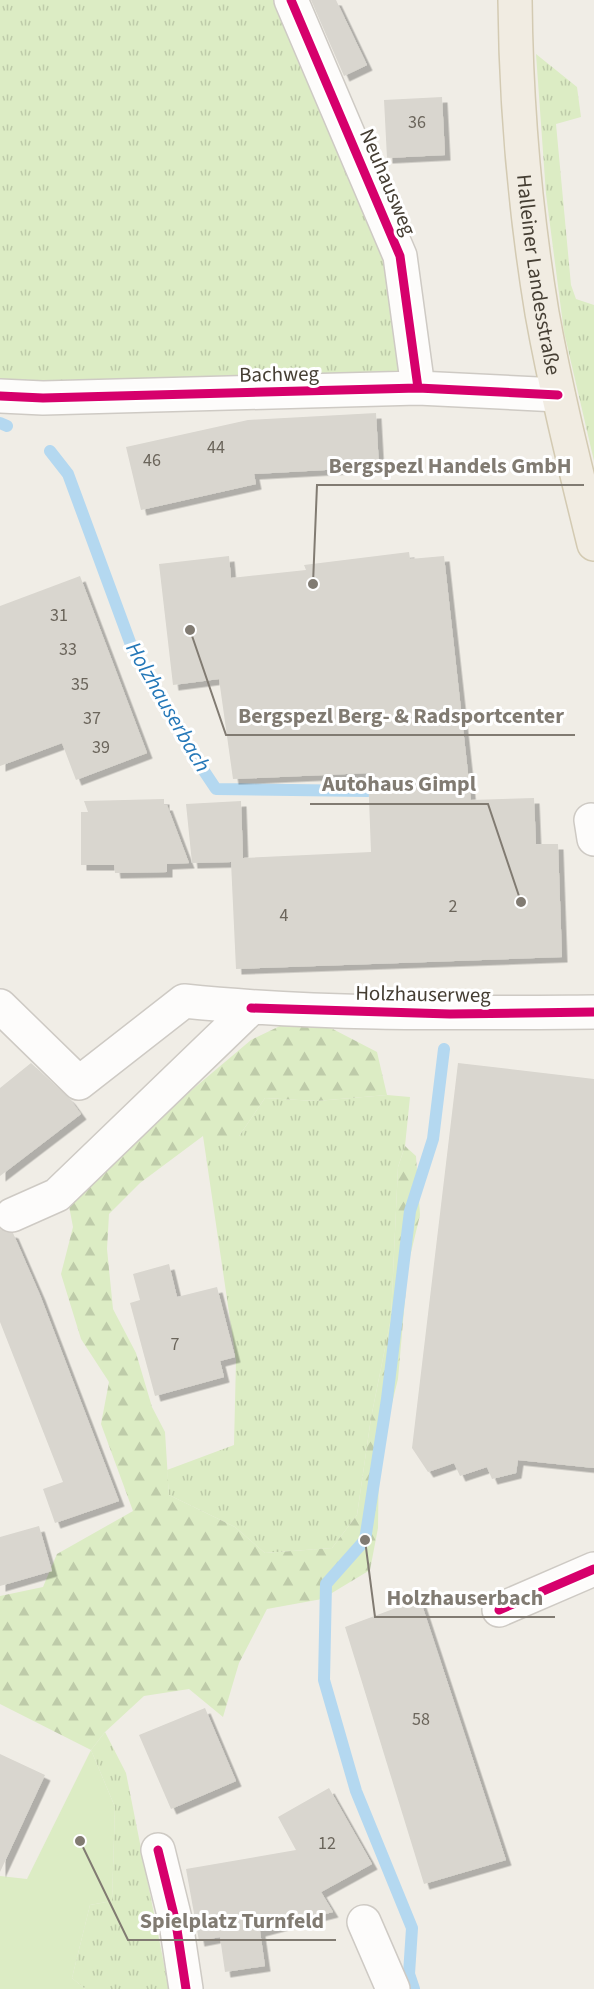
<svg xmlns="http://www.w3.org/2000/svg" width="594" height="1989" font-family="'Source Sans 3',sans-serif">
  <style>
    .grass { fill: url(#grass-tufts) }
    .forest { fill: url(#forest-firs) }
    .green { fill: #dcecc4 }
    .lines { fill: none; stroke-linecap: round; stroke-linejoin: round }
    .stream { stroke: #b4d8f0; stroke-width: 12 }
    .building { fill: #d9d6cf; filter: url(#shadow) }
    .minor-casing { stroke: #cecac4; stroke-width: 36 }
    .major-casing { stroke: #d3cab2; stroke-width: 36 }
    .minor { stroke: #fdfcfb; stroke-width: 33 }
    .major { stroke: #f1ece2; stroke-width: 33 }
    .cycleway-casing { stroke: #fff; stroke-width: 13 }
    .cycleway { stroke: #d6006c; stroke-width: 9 }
    .labels { text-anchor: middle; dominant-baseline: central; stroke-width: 6; stroke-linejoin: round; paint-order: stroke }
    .number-label { font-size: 18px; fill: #6b655b }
    .street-label { font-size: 21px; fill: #453e33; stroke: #fff }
    .water-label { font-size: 22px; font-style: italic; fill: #2578b8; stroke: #fff }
    .leader { fill: none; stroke: #817b72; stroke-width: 2 }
    .callout-dot { fill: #817b72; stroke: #fff; stroke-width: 2 }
    .callout-label { font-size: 22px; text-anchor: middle; font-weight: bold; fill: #817b72; stroke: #fff; stroke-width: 6; stroke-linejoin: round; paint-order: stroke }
  </style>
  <defs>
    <pattern id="grass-tufts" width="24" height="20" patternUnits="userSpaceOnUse" patternTransform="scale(1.5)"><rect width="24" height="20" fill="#dcecc4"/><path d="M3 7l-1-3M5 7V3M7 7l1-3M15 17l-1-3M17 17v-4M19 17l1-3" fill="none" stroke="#becba9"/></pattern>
    <pattern id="forest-firs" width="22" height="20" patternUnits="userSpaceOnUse" patternTransform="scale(1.5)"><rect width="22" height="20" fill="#dcecc4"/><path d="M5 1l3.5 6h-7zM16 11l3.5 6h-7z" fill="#becba9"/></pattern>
    <filter id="shadow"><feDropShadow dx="5.5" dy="5.5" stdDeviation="0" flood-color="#0004"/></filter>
  </defs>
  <rect width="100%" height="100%" fill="#f0ede6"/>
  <path class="grass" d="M 0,0 L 280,0 L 391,255 L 401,375 L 66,381 L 0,379 Z
    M 536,54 L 577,87 L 581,117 L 556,124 L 571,285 L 576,299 L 594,305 L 594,461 L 564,332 L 546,194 Z
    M 387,1095 L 410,1097 L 405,1146 L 398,1167 L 391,1318 L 371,1418 L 357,1515 L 332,1548 L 265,1553 L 235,1527 L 169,1495 L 167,1470 L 234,1445 L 236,1360 L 203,1136 L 239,1136 L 265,1098 L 316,1101 Z
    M 105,1732 L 126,1773 L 169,1989 L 85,1989 L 72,1978 L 90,1905 L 112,1901 L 115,1807 L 91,1750 Z"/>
  <path class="forest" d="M 282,1025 L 325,1025 L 377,1052 L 387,1095 L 316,1101 L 265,1098 L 239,1136 L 203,1136 L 140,1183 L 109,1214 L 107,1249 L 113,1309 L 136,1353 L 152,1407 L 165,1432 L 169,1495 L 235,1527 L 265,1553 L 332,1548 L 357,1515 L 371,1418 L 391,1318 L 398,1167 L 405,1146 L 416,1156 L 420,1215 L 408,1265 L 398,1379 L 379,1456 L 378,1528 L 370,1570 L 322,1599 L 267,1609 L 239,1663 L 223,1717 L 189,1689 L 144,1696 L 105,1732 L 91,1750 L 0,1704 L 0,1596 L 43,1587 L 57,1554 L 133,1511 L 101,1424 L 109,1382 L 81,1339 L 61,1274 L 73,1227 L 69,1206 L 148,1127 L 251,1040 Z"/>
  <path class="green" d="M 91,1750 L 115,1807 L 112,1901 L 90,1905 L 72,1978 L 85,1989 L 0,1989 L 0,1876 L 27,1879 Z"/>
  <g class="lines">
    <path class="stream" d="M 0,423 L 7,426
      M 50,451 L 68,474 L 134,653 L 192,753 L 216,789 L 368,791
      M 414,1989 L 409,1974 L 412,1928 L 356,1791 L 324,1680 L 326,1584 L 365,1540 L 387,1399 L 410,1211 L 433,1139 L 444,1049"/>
  </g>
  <path class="building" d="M 311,0 L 336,0 L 367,65 L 344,76 Z
    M 442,97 L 445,155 L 387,158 L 384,100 Z
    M 376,413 L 379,467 L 254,474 L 256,484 L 141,510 L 126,447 L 248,420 Z
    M 409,552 L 410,559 L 444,556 L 471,800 L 534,798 L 536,844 L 558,844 L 562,957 L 236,969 L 231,862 L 192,863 L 186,804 L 241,801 L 243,858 L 371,852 L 368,773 L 233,779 L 219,679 L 173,685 L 159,564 L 229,556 L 231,578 L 306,570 L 304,565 Z
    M 80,576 L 147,753 L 76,780 L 62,743 L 0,766 L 0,606 Z
    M 164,799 L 164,805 L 167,805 L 189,863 L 167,864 L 167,872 L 115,873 L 114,865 L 81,865 L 81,812 L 88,812 L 84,801 Z
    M 31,1063 L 70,1099 L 81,1114 L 0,1176 L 0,1088 Z
    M 458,1063 L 594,1079 L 594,1468 L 518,1460 L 516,1473 L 492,1479 L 487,1467 L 460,1476 L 454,1463 L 428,1472 L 412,1448 Z
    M 0,1229 L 13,1233 L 40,1295 L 119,1501 L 55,1523 L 43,1489 L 63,1482 L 0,1322 Z
    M 169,1264 L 177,1297 L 217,1287 L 235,1357 L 220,1361 L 224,1377 L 155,1396 L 130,1303 L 140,1300 L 133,1274 Z
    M 39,1526 L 52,1571 L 0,1586 L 0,1537 Z
    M 420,1599 L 506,1860 L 424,1884 L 345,1627 Z
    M 205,1708 L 236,1781 L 171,1809 L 139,1735 Z
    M 0,1754 L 45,1775 L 0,1872 Z
    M 329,1788 L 372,1864 L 321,1892 L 333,1912 L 260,1931 L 265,1966 L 225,1972 L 220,1937 L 199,1941 L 186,1869 L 296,1850 L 278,1817 Z"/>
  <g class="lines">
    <g class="minor-casing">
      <path id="minor" d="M 291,0 L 400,256 L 418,388
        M 0,396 L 43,398 L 418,388 L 558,395
        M 591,820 L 594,839
        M 0,1006 L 79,1083 L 184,1001 C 320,1015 457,1013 594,1012
        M 12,1215 L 57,1195 L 251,1008
        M 499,1610 L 594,1569
        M 158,1850 L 176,1923 L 186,1989
        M 364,1922 L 393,1989"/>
    </g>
    <g class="major-casing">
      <g id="major">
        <path id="s1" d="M 515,0 C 516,104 525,210 542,313 C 556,391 575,467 594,544"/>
      </g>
    </g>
    <use href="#minor" class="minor"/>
    <use href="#major" class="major"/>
    <g class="cycleway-casing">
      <path id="cycleway" d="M 291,0 L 400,256 L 418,388
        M 0,396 L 43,398 L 418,388 L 558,395
        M 251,1008 L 450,1014 L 594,1012
        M 499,1610 L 594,1569
        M 158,1850 L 176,1923 L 186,1989"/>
    </g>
    <use href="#cycleway" class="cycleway"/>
  </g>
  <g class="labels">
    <g class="number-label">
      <text x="417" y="122">36</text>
      <text x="216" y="447">44</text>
      <text x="152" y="460">46</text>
      <text x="59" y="615">31</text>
      <text x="68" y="649">33</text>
      <text x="80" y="684">35</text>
      <text x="92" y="718">37</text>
      <text x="101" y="747">39</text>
      <text x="453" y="906">2</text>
      <text x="284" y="915">4</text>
      <text x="175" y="1344">7</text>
      <text x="421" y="1719">58</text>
      <text x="327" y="1843">12</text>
    </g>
    <g class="street-label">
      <text transform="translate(388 182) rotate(67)">Neuhausweg</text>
      <text stroke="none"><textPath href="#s1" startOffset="276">Halleiner Landesstraße</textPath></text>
      <text transform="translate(279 374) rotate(-1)">Bachweg</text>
      <text transform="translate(423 994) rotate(1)">Holzhauserweg</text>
    </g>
    <g class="water-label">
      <text transform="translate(168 707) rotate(60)">Holzhauserbach</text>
    </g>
  </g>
  <path class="leader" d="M313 584L317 485H584M190 630L226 735H575M521 902L488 804H310M365 1540L375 1617H555M80 1841L128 1940H336"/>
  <g class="callout-dot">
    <circle cx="313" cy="584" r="6"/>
    <circle cx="190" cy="630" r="6"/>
    <circle cx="521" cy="902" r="6"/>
    <circle cx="365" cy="1540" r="6"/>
    <circle cx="80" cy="1841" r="6"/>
  </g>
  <g class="callout-label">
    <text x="450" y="473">Bergspezl Handels GmbH</text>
    <text x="401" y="723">Bergspezl Berg- &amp; Radsportcenter</text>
    <text x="399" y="791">Autohaus Gimpl</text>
    <text x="465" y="1605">Holzhauserbach</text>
    <text x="232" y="1928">Spielplatz Turnfeld</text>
  </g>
</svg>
